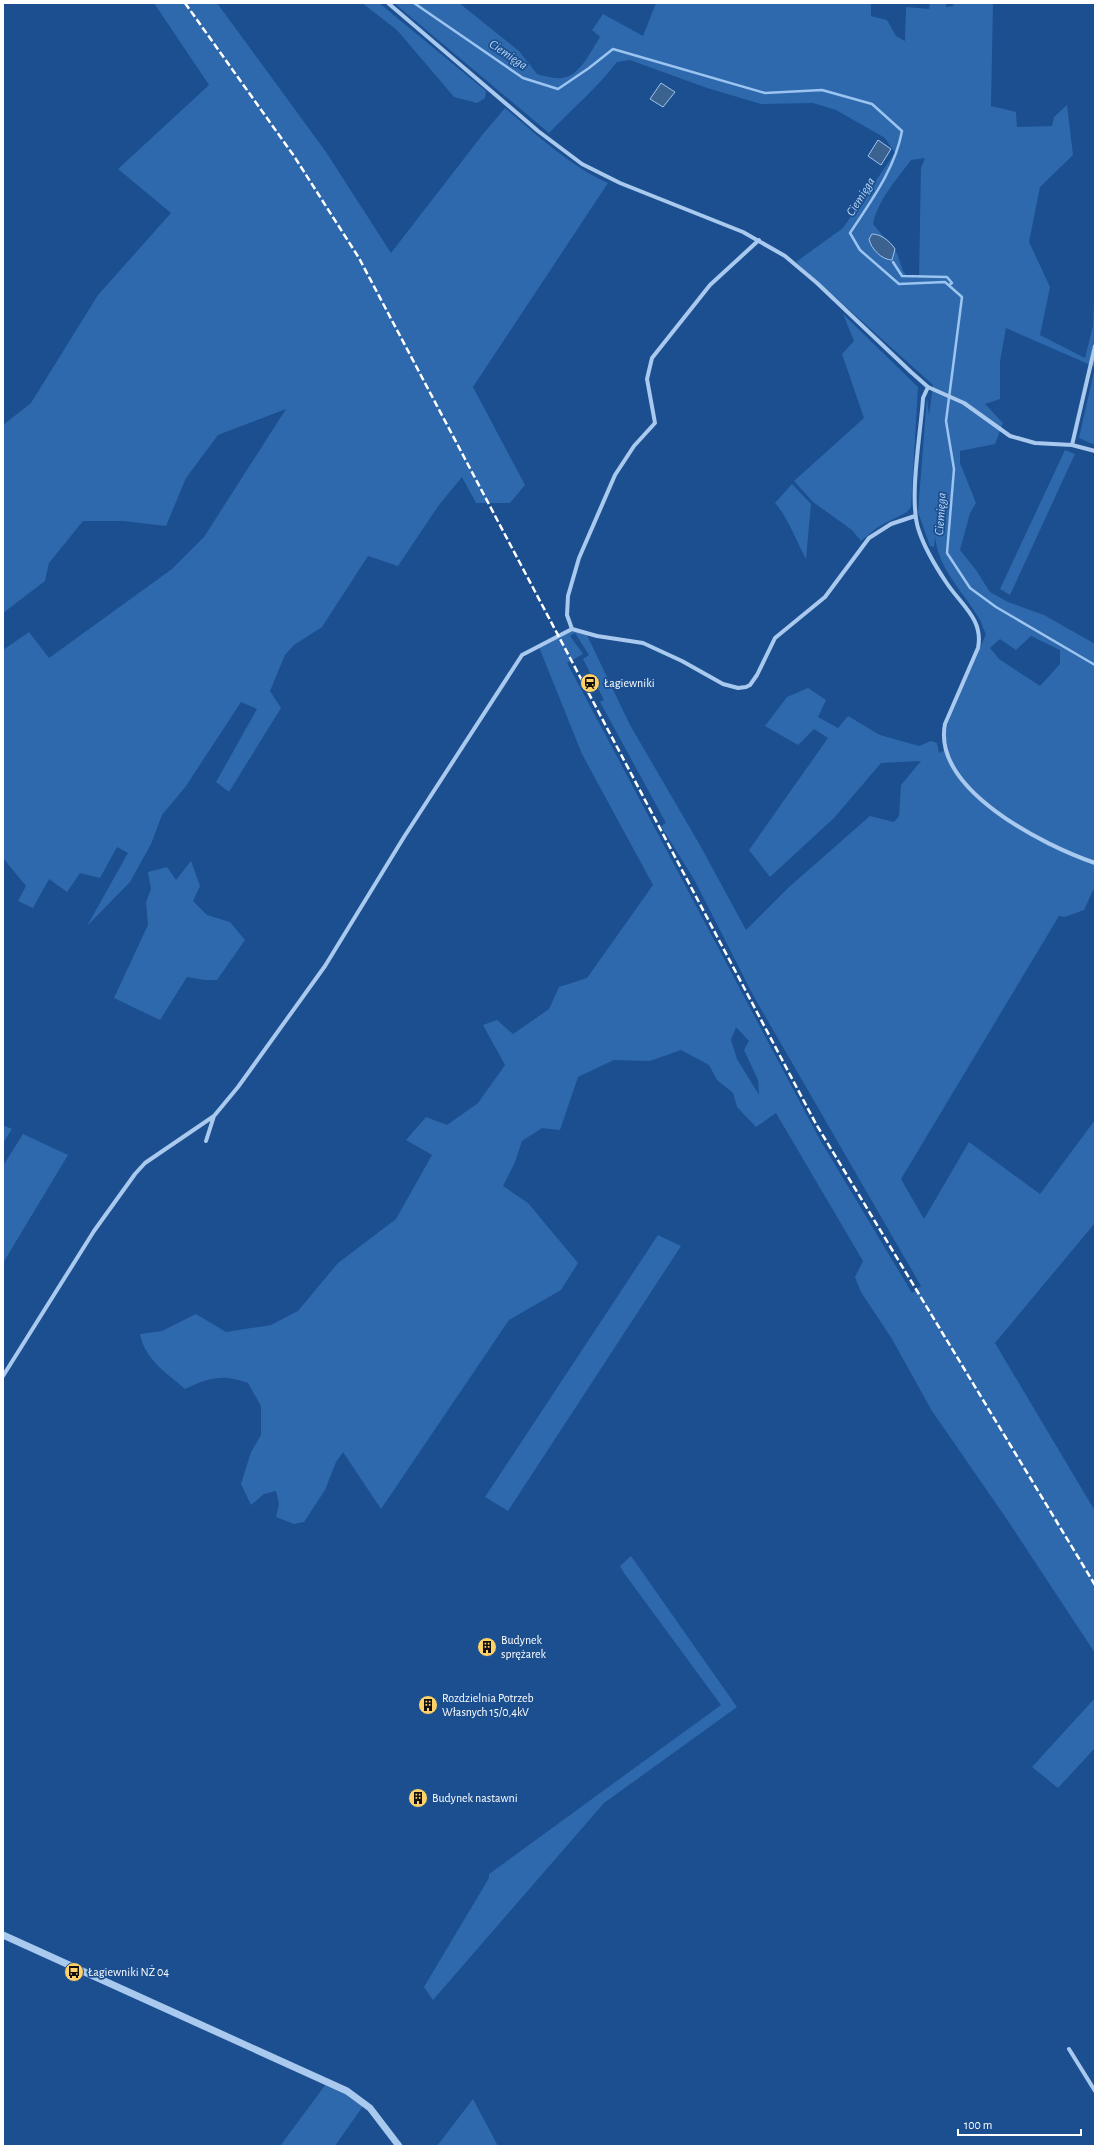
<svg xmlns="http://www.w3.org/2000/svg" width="1098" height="2149" font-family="'Alegreya Sans',sans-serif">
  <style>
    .green { fill: #2e69ad; fill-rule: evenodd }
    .water { fill: #3c6290; stroke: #9cc4f0 }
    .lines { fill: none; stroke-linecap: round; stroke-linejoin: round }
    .stream { stroke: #9cc4f0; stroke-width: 2.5 }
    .minor { stroke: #a9c9ee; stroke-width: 4 }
    .tertiary { stroke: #a9c9ee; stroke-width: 7 }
    .rail { stroke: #fff; stroke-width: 2.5; stroke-dasharray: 7 3; stroke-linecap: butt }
    .labels { text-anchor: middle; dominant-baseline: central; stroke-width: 3.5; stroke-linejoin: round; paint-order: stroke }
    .poi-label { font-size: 12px; fill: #fff; stroke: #1b4f8f; text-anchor: start }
    .water-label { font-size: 13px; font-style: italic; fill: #b5d3f5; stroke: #1b4f8f }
  </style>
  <rect width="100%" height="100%" fill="#1b4f8f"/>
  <path class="green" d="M 154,3 L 217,3 L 326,152 L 391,253 L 483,134 L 505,108 C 537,135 570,166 608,183 L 473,387 L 525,485 L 510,503 L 476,503 L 462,477 L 439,505 L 398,566 L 368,556 L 322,627 L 294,645 L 285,655 L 270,691 L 281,708 L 229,792 L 216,782 L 257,709 L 241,702 L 186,786 L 162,815 L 151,844 L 130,882 L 87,926 L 128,853 L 117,847 L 100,878 L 80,873 L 67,892 L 49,879 L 33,908 L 18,901 L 26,886 L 3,858 L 3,650 L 29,632 L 49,658 L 172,569 L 204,537 L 286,409 L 218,435 L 186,478 L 166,526 L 123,521 L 83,521 L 49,563 L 45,581 L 3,613 L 3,425 L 31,403 L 98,295 L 171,213 L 118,169 L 209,85 Z
    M 362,3 L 379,3 L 486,91 L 485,98 L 477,103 L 454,97 L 397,30 Z
    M 394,3 L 459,3 L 519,51 L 537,74 C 544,76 555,79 562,78 C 580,76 591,51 600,37 L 592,30 L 603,14 L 643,36 L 656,3 L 871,3 L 871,16 L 887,20 L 896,36 L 905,41 L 906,7 L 929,9 L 930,3 L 946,3 L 946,7 L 953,6 L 954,3 L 993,3 L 991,106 L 1016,112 L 1017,127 L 1052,126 L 1054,117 L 1067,105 L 1073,155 L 1040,187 L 1029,242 L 1050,287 L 1040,335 L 1085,358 L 1093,326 L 1095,273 L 1095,445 L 1079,438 L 1095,367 L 1006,328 L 1000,361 L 1000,399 L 985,404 L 1003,423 L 995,444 L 960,451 L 960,463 L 976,503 L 970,513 L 960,550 L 976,570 L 990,592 L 1008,602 L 1044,615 L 1095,644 L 1095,886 L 1084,910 L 1065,917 L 1059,916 L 901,1179 L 924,1219 L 969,1142 L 1040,1194 L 1095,1120 L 1095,1223 L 995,1343 L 1095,1511 L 1095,1653 L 1006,1518 L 932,1411 L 892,1339 L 861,1292 L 855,1277 L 863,1261 L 776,1113 L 756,1127 L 737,1107 L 733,1093 L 717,1080 L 709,1065 L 681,1050 L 650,1061 L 614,1060 L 578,1077 L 560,1130 L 542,1128 L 522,1141 L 515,1162 L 503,1186 L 528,1203 L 578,1263 L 561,1290 L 509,1320 L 381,1509 L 343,1452 L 336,1462 L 325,1490 L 304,1522 L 294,1524 L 276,1517 L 279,1504 L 276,1491 L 264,1494 L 251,1505 L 241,1484 L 251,1452 L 261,1435 L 261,1406 L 248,1383 C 222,1374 210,1377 185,1389 C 167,1373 145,1360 140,1334 L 162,1331 L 196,1314 L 226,1332 L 271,1325 L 298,1311 L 338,1263 L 396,1219 L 432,1155 L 406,1140 L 426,1117 L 447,1125 L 478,1103 L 505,1065 L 483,1025 L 497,1020 L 513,1034 L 549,1009 L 559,987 L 587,978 L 653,885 L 582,754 L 539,647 L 570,631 L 586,633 L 630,725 L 701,847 L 746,930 L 789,887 L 870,816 L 894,822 L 899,816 L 901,785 L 921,761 L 881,763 L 834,818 L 770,877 L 749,850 L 828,738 L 814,729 L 798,745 L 765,726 L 787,697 L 808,688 L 826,700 L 818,717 L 838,728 L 848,716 L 880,735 L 919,746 L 931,741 L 937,743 L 939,753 L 948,749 L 945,735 L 948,723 L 986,634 C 983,629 982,622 978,617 C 962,590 938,569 935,536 L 934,547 L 930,546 L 918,512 L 927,397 L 929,416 L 933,385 L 796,262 L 843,228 L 895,153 L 885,138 L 836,110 L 813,103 L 761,104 L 707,88 L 630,60 L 617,62 C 597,88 572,109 549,133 ZM 925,158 L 921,168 L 919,278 L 907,276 L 903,271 L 897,253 L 873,224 C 878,200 897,179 911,160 ZM 575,633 L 589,655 L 583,659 L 604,700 L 600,702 L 666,823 L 661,826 L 695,881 L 754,997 L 921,1286 L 912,1293 L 819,1138 L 605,734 L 567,663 L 583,654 L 570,636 ZM 1031,636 L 1060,650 L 1060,664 L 1040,686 L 999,659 L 990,648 L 1000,639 L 1016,650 ZM 736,1027 L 749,1041 L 744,1050 L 758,1080 L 759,1095 L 737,1059 L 731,1040 Z
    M 843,314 L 918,387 L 911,507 L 907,512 L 878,527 L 861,541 L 852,530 L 813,502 L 794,481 L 864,418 L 842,354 L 854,341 Z
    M 1065,450 L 1075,454 L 1010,595 L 1000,589 Z
    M 792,484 L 811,504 L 806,559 C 797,542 787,516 775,503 Z
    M 191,861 L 200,886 L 193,901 L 207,915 L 230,922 L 245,940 L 217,980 L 205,980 L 187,977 L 160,1020 L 114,998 L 148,925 L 146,902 L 151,889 L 148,872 L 167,867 L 176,880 Z
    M 3,1125 L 12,1129 L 3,1143 Z
    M 23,1134 L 68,1155 L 3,1263 L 3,1166 Z
    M 658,1235 L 681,1246 L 508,1511 L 485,1497 Z
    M 631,1556 L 737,1707 L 604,1803 L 433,2000 L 424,1987 L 489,1878 L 489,1874 L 721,1705 L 624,1573 L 620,1566 Z
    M 1095,1698 L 1095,1748 L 1058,1788 L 1032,1767 Z
    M 326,2084 L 352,2096 L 363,2106 L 335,2146 L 280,2146 Z
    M 473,2099 L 498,2146 L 437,2146 Z"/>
  <path class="water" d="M 661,83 L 675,92 L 663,107 L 650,99 Z
    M 878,140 L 891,149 L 881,165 L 868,156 Z
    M 872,234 C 881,234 890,241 895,249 L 892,260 C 882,260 871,249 869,239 Z"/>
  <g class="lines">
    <path class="stream" d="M 414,3 L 523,78 L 558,89 L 589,68 L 613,49 L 765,93 L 822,90 L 872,104 L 902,131 C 895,169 871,201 850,233 L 860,250 L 899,284 L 945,282 L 962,297 L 946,421 L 954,469 L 947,553 L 970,588 L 996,607 L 1095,665
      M 893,262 L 902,276 L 947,277 L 952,283 L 949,285"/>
    <path class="minor" d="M 388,3 L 538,131 L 582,164 L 620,183 L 743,232 L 785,256 L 817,283 L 911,372 L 928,387 L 964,403 L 1010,436 L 1035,443 L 1072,445 L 1095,451
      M 759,240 L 710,285 L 652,358 L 647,379 L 655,423 L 634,446 L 615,475 L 579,558 L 568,596 L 567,615 L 572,629 L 597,636 L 643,643 L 682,661 L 723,684 L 738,688 L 746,687 L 750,685 L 757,675 L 775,638 L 825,597 L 869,538 L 891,524 L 915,516
      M 928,387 L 923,398 C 921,432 908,501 919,531 C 925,549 936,567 946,582 C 960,604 984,619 978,648 L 945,724 C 932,790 1045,846 1095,863
      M 1072,445 L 1095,346
      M 206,1141 L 214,1116
      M 3,1376 L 94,1231 L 135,1174 L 145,1163 L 214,1116 L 238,1087 L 325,966 L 404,837 L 522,655 L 572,629
      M 1069,2049 L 1095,2091"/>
    <path class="tertiary" d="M 3,1935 L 347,2091 L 370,2108 L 399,2146"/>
    <path class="rail" d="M 185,3 L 294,156 L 359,258 L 816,1124 L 1095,1585"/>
  </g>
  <defs>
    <g id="station-disc" transform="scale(1)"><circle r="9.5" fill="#ffd166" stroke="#1b4f8f"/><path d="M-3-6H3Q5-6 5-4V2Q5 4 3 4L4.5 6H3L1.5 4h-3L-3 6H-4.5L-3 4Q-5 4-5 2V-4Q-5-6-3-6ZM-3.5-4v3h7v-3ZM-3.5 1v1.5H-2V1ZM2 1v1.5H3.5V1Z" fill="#111"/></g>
    <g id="building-disc" transform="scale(1)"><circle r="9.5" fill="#ffd166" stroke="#1b4f8f"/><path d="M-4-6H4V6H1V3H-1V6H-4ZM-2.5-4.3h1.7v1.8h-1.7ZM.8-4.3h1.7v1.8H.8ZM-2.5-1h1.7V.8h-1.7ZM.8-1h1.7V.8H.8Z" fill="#111"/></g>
    <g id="bus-disc" transform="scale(1)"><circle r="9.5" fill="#ffd166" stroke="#1b4f8f"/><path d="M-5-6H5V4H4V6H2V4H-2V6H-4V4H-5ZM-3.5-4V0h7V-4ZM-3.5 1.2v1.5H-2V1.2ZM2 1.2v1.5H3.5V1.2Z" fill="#111"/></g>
  </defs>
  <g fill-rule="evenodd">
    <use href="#station-disc" x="590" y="683"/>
    <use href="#building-disc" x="487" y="1647"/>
    <use href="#building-disc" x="428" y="1705"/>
    <use href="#building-disc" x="418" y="1798"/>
    <use href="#bus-disc" x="74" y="1972"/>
  </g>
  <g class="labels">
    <g class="poi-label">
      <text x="604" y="683">Łagiewniki</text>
      <text x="501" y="1640">Budynek<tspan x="501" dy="14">sprężarek</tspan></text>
      <text x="442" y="1698">Rozdzielnia Potrzeb<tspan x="442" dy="14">Własnych 15/0,4kV</tspan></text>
      <text x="432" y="1798">Budynek nastawni</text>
      <text x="88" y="1972">Łagiewniki NŻ 04</text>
    </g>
    <g class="water-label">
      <text transform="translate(508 55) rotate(34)">Ciemięga</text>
      <text transform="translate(861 197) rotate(-58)">Ciemięga</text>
      <text transform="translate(941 514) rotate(-86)">Ciemięga</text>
    </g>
  </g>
  <rect width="1098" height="2149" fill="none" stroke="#ffffff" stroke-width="8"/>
  <path d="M958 2129v6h123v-6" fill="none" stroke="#ffffff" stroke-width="2"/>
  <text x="964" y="2129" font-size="12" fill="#ffffff" stroke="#1b4f8f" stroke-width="3" paint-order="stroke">100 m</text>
</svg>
